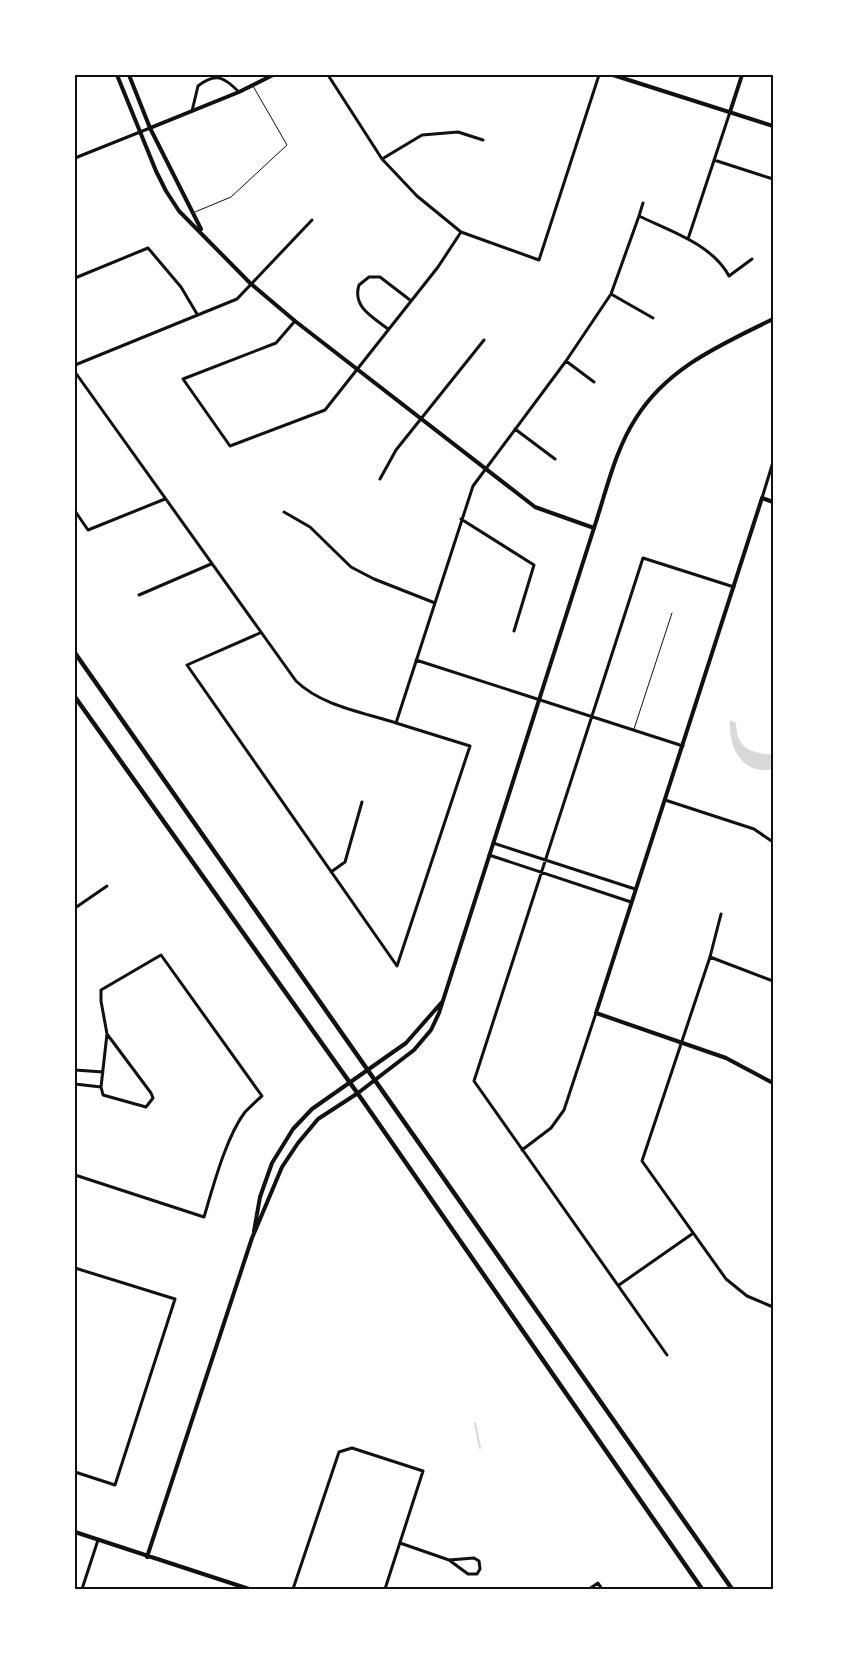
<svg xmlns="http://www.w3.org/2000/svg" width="848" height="1664" font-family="Barlow,sans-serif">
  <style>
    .water { fill: #d9d9d9 }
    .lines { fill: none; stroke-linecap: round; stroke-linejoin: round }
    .stream { stroke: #d9d9d9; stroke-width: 2 }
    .service { stroke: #111; stroke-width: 1 }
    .minor { stroke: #111; stroke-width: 3 }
    .tertiary { stroke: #111; stroke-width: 4 }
    .primary { stroke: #111; stroke-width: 4.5 }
    .neatline { fill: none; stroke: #111; stroke-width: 2 }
  </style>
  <rect width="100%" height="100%" fill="#fff"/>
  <path class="water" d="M 730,720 L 736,723 C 737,749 749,752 773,755 L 773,769 C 742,776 728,747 730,720 Z"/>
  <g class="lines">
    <path class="stream" d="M 475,1423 L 480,1448"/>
    <path class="service" d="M 195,212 L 231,197 L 287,145 L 253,86
      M 634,729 L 672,613"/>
    <path class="minor" d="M 328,75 L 382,159 L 417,196 L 461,232 L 539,260 L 599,75
      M 192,111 L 198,86 C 216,72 224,77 239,92
      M 75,158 L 150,128
      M 382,159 L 422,135 L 458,132 L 483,140
      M 714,160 L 773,179
      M 639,216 L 643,203
      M 688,239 L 730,112
      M 75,278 L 148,248 L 181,287 L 197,314
      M 611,294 L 653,318
      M 295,321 L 276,343 L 183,379 L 230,446 L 325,410 L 438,267 L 461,232
      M 388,329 C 373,317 352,307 359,285 L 369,277 L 380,277 L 410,300
      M 566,361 L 594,382
      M 75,365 L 237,299 L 312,220
      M 75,372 L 296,681 C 322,706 362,712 396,723 L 473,486 L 566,361 L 611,294 L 639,216 C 670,231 712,244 729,276 L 752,259
      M 515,429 L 555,459
      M 380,479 L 396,450 L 484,340
      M 762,498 L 773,462
      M 75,511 L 88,530 L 165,499
      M 284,512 L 310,527 L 351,567 L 374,579 L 435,603
      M 461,519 L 534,565 L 514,631
      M 139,595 L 211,564
      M 260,633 L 187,665 L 397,966 L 470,746 L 396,723
      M 416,660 L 683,746
      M 665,800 L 754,829 L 773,842
      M 493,843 L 635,889
      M 489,855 L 631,902
      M 331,872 L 345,862 L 362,802
      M 75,908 L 107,886
      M 721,914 L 710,957 L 642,1161 L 726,1279 L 747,1296 L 773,1307
      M 710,957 L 773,981
      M 75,1070 L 103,1072
      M 75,1084 L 101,1087
      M 522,1150 L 551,1128 L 564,1110 L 596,1013
      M 75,1175 L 204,1217 C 213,1187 226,1137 245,1112 C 250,1107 256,1101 262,1096 L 161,955 L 101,990 L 101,1001 L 107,1034 L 101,1087 L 103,1095 L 146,1107 L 153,1098 L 151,1093 L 107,1034
      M 75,1268 L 175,1299 L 115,1485 L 75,1472
      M 619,1285 L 692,1234
      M 667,1355 L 474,1081 L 643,558 L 734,587
      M 400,1543 L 449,1560 L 468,1574 L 477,1574 L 480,1569 L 479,1561 L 474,1558 L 449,1560
      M 75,1589 L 76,1589
      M 82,1589 L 98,1540
      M 293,1589 L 339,1452 L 352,1448 L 423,1471 L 385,1589
      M 589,1589 L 598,1583 L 602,1589"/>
    <path class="tertiary" d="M 117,75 L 156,171 L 166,191 L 179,211 L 250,283 L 295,321 L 535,507 L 594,528
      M 129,75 L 150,128 L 201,229
      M 613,75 L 773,126
      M 730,112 L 742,75
      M 150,128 L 239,92 L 273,75
      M 773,502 L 762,498 L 596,1013 L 726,1058 L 773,1083
      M 254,1231 L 260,1197 L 272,1163 L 293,1129 L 312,1109 L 406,1043 L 442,1002
      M 75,1532 L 249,1589
      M 147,1557 L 252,1238 L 282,1167 L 298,1143 L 318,1119 L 358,1093 L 414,1050 L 431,1030 L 439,1013 L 594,528 C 606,492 615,450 636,418 C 668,367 721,345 773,319"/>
    <path class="primary" d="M 75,653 L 732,1589
      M 75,697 L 363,1101 L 702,1589"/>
  </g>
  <rect width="848" height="1664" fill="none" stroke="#ffffff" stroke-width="152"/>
  <rect x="76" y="76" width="696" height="1512" class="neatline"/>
</svg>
